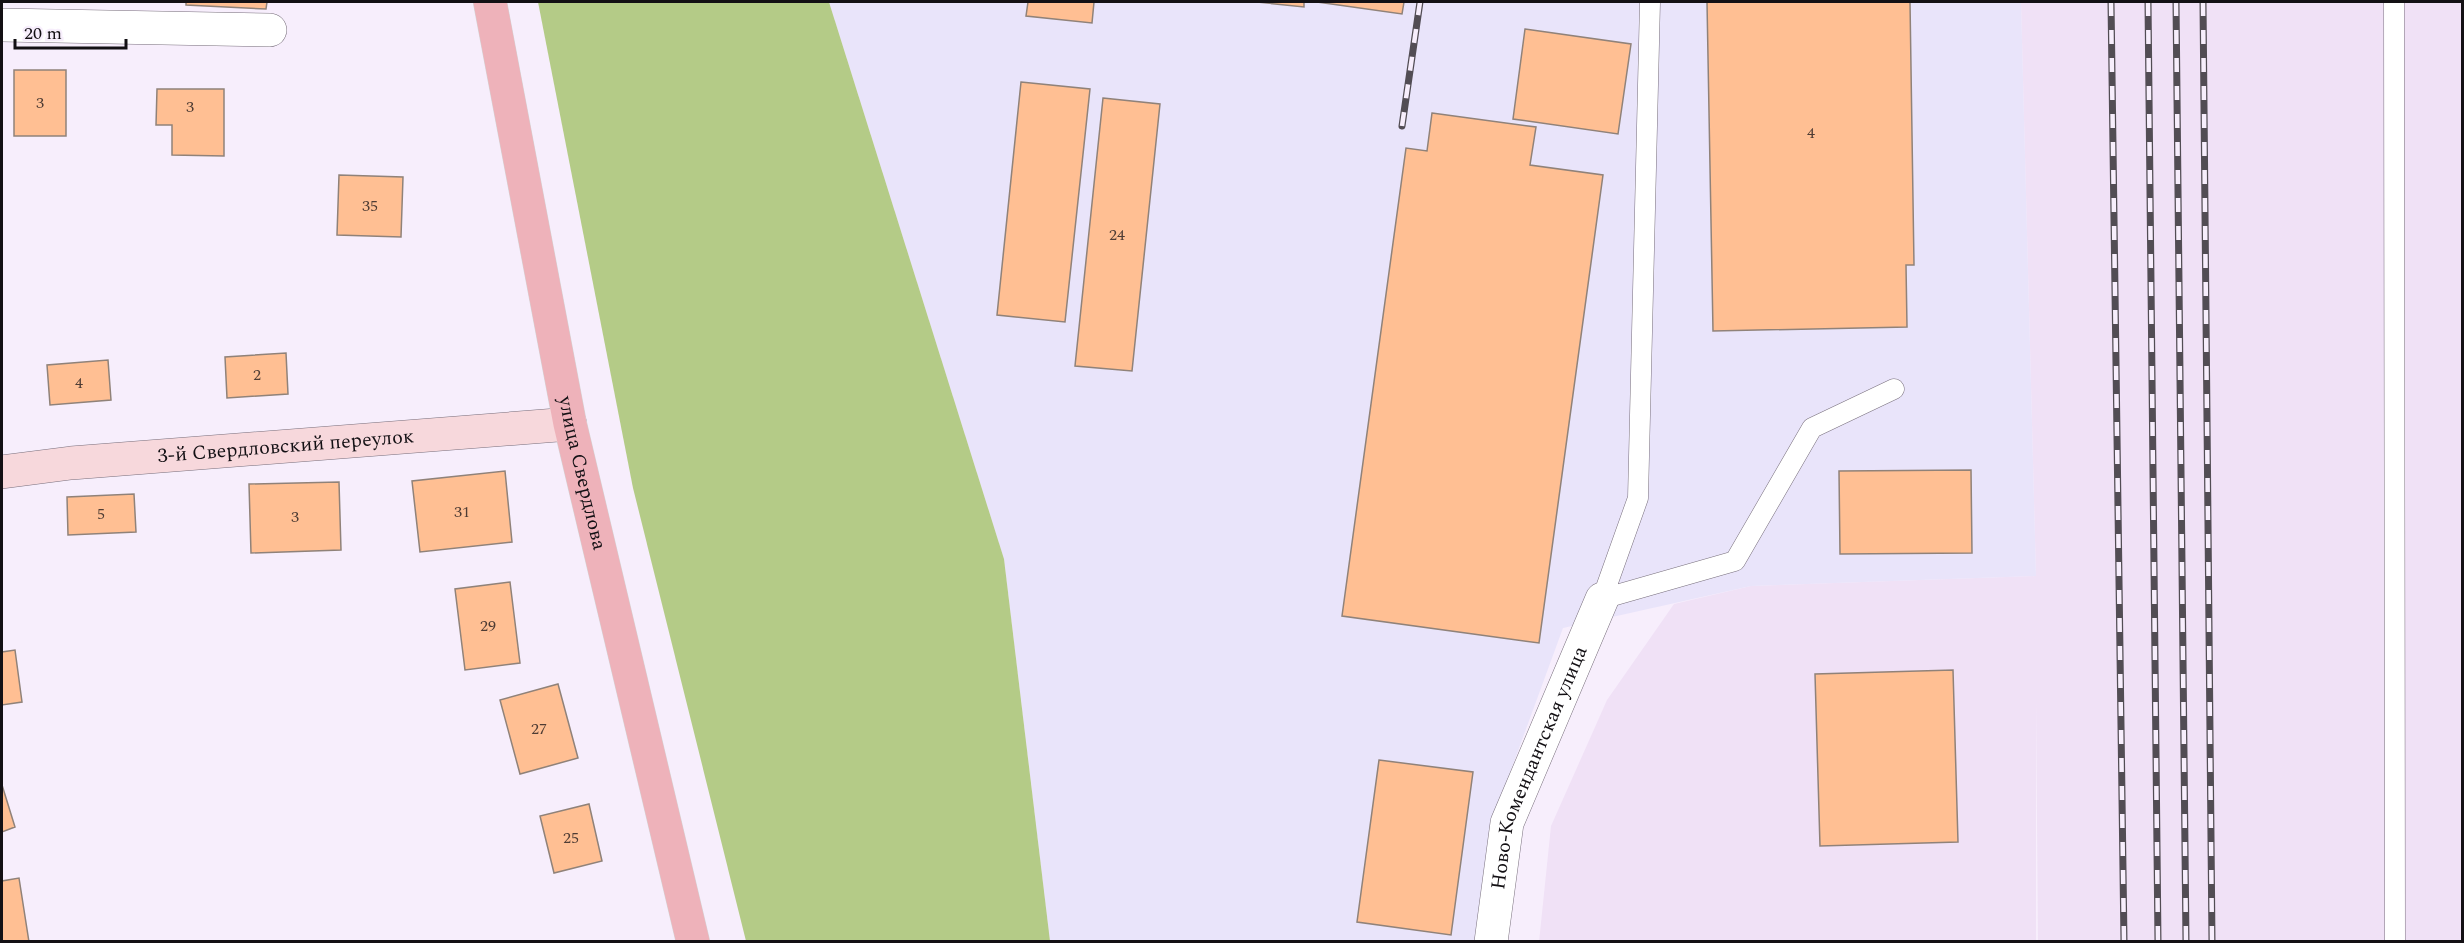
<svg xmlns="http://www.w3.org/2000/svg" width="2464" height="943" font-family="Spectral,serif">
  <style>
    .built { fill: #f0e1f6 }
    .industrial { fill: #e9e4fa }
    .green { fill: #b4cb87 }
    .building { fill: #ffbf93; stroke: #908279; stroke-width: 1.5 }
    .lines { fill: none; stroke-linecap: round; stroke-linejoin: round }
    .lane-casing { stroke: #786f7c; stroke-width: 21 }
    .street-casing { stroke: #786f7c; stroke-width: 34 }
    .secondary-casing { stroke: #786f7c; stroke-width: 34 }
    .primary-casing { stroke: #d5d4d5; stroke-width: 34 }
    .lane { stroke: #fff; stroke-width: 20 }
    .street { stroke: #fff; stroke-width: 33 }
    .secondary { stroke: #f7d8dc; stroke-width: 33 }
    .primary { stroke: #eeb2ba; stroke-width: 33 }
    .rail-casing { stroke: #524d54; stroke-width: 7 }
    .rail { stroke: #f7eefc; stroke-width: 4.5; stroke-dasharray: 14; stroke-linecap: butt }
    .labels { text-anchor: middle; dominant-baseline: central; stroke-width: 4.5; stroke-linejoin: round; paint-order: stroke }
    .number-label { font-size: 16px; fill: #4e3c34 }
    .street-label { font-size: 20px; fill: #131014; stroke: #f7eefc }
  </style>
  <rect width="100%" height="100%" fill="#f7eefc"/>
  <path class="built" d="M 2021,2 L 2462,2 L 2462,941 L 2038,941 L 2036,700 L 2036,941 L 1539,942 L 1551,826 L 1607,700 L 1674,604 L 1751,586 L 2036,576 Z"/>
  <path class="industrial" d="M 829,2 L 2021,2 L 2036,576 L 1751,586 L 1563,628 L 1489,830 L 1478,941 L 1050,941 L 1004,559 Z"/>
  <path class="green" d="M 538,2 L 829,2 L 1004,559 L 1050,941 L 746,941 L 633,488 Z"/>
  <path class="building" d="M 186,2 L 267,2 L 266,9 L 186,5 Z
    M 1028,2 L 1094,2 L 1092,23 L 1026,16 Z
    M 1257,2 L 1304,2 L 1304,7 Z
    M 1317,2 L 1404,2 L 1402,14 Z
    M 1707,2 L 1910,2 L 1914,265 L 1906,265 L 1907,327 L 1713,331 Z
    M 1525,29 L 1631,44 L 1618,134 L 1513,119 Z
    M 14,70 L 66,70 L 66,136 L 14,136 Z
    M 1021,82 L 1090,89 L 1065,322 L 997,315 Z
    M 157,89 L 224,89 L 224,156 L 172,155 L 172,125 L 156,125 Z
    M 1103,98 L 1160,104 L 1132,371 L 1075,366 Z
    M 1432,113 L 1536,127 L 1530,165 L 1603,175 L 1539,643 L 1342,616 L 1406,148 L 1427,151 Z
    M 339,175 L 403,177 L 401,237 L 337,235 Z
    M 286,353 L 288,394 L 227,398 L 225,357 Z
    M 108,360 L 111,400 L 50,405 L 47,365 Z
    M 1971,470 L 1972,553 L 1840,554 L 1839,471 Z
    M 505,471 L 512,542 L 420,552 L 412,481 Z
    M 339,482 L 341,550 L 251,553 L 249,484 Z
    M 134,494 L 136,532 L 68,535 L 67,497 Z
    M 510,582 L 520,663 L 465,670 L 455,589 Z
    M 15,650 L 22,702 L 2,705 L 2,652 Z
    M 1953,670 L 1958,842 L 1820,846 L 1815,674 Z
    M 558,684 L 578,758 L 520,774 L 500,700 Z
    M 1379,760 L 1473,772 L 1451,935 L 1357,922 Z
    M 2,785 L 15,827 L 2,832 Z
    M 589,804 L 602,861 L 554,873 L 540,816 Z
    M 19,878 L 29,942 L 2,942 L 2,881 Z"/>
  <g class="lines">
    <g class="lane-casing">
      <path id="lane" d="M 2394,2 L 2395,942
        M 1602,599 L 1638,498 L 1650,2
        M 1602,599 L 1735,561 L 1812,428 L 1894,389"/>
    </g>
    <g class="street-casing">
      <g id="street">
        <path d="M 2,25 L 270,30"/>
        <path id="s1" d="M 1491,942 L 1507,823 L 1602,599"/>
      </g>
    </g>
    <g class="secondary-casing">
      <g id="secondary">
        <path id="s2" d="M 2,472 L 71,463 L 570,424"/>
      </g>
    </g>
    <g class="primary-casing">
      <g id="primary">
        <path id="s3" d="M 490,2 L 570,424 L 693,942"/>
      </g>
    </g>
    <use href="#lane" class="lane"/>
    <use href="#street" class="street"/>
    <use href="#secondary" class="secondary"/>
    <use href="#primary" class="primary"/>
    <g class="rail-casing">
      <path id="rail" d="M 2111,2 L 2124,942
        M 2148,2 L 2158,942
        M 2176,2 L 2186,942
        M 2203,2 L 2212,942
        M 1402,126 L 1420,2"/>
    </g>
    <use href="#rail" class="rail"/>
  </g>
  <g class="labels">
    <g class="number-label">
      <text x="40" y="103">3</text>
      <text x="190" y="107">3</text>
      <text x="1811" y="133">4</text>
      <text x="370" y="206">35</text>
      <text x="1117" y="235">24</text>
      <text x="257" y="375">2</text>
      <text x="79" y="383">4</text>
      <text x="462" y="512">31</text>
      <text x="101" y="514">5</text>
      <text x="295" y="517">3</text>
      <text x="488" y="626">29</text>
      <text x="539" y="729">27</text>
      <text x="571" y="838">25</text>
    </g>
    <g class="street-label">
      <text stroke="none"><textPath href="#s2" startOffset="285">3-й Свердловский переулок</textPath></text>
      <text stroke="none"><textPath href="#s3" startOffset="480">улица Свердлова</textPath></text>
      <text stroke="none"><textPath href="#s1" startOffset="182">Ново-Комендантская улица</textPath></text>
    </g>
  </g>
  <rect width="2464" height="943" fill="none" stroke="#131014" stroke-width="6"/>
  <path d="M15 39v9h111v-9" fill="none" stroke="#131014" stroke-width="3"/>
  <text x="24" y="39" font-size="18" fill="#131014" stroke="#f7eefc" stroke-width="4.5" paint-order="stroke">20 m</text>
</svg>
